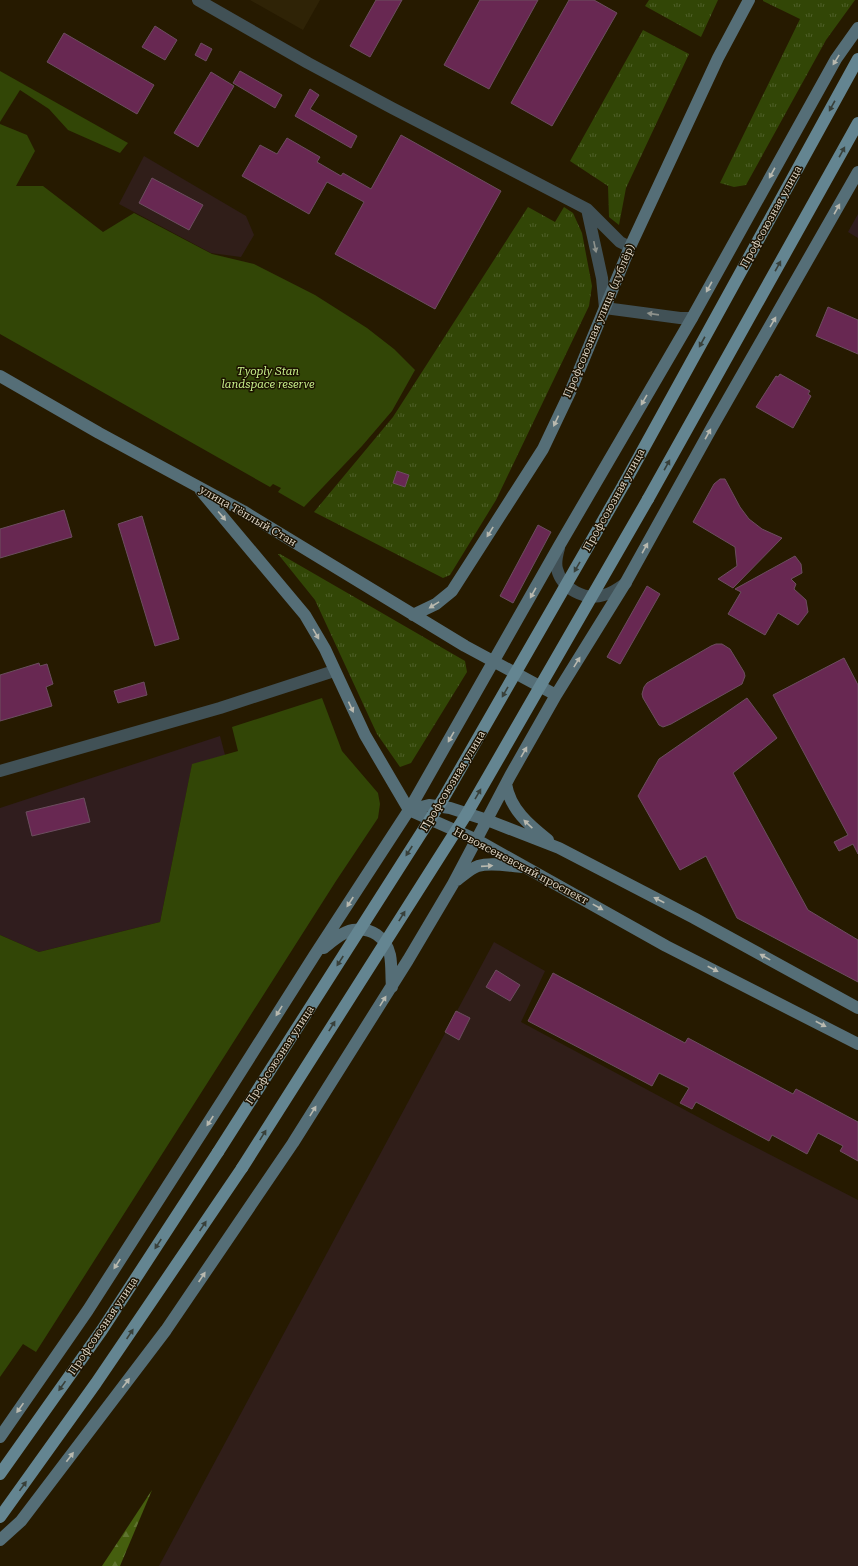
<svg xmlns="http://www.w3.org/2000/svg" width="858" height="1566" font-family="'Roboto Serif',serif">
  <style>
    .commercial { fill: #301d1e }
    .industrial { fill: #301e19 }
    .built { fill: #2f2306 }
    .grass { fill: url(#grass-tufts) }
    .forest { fill: url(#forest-firs) }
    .park { fill: #324606 }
    .building { fill: #682852; stroke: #6c4e5f }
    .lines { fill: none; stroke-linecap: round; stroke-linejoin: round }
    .street { stroke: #415156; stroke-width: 12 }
    .secondary { stroke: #556e77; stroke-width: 12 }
    .primary { stroke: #648591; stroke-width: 12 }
    .primary-bridge { stroke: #648591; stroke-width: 12 }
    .oneway { fill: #b9b9af }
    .oneway2 { fill: #38403a }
    .oneway3 { fill: #8e928c }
    .labels { text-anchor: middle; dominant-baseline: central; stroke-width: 3; stroke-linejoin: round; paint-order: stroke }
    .street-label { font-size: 11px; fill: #dad2c2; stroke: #1b1200 }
    .park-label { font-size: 11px; font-style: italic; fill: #c8f08a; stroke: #1b1200 }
  </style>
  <defs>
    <pattern id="grass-tufts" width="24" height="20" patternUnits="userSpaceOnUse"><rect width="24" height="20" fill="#324606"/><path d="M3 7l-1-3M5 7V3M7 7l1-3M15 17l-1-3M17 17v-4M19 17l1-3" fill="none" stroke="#4f6029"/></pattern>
    <pattern id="forest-firs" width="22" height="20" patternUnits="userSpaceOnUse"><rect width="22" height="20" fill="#455e0e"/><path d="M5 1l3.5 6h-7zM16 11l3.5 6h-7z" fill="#5f742f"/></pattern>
  </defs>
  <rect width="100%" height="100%" fill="#261a00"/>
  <path class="commercial" d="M 858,214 L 858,238 L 848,232 Z
    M 220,736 L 225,755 L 192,765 L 160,922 L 39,952 L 0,935 L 0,808 Z"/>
  <path class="industrial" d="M 144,156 L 246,216 L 254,235 L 241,257 L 211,253 L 119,204 Z
    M 494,942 L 545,971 L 521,1022 L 726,1132 L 858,1200 L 858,1566 L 159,1566 Z"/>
  <path class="built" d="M 250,0 L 320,0 L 303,30 Z"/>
  <path class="grass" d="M 649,0 L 718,0 L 701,37 L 645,6 Z
    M 763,0 L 855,0 L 826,40 L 746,185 L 734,187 L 720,183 L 800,19 L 763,1 Z
    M 643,30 L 689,54 L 626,188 L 619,225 L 609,217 L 608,186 L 570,161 Z
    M 528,207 L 555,222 L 564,207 L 573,213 L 582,233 L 592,286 L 589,306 L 496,500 L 450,575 L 443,578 L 314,512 L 393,417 Z
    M 278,554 L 280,554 L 465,661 L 467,672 L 411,763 L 400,767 L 377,734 L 315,600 Z"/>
  <path class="forest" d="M 152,1490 L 120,1566 L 102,1566 Z"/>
  <path class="park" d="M 0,71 L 128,143 L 120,153 L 68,130 L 49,109 L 20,90 L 0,122 Z
    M 0,124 L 27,135 L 35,151 L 16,186 L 43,186 L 103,232 L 134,213 L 212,254 L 254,264 L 315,295 L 367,328 L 394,349 L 415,370 L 392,411 L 362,446 L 304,507 L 278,492 L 281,488 L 273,484 L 270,487 L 0,334 Z
    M 322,698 L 342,751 L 378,793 L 380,804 L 378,818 L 336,881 L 36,1352 L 23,1344 L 0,1377 L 0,935 L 39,952 L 160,922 L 192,764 L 238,751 L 232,727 Z"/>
  <path class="building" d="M 376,0 L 402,0 L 370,57 L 350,46 Z
    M 480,0 L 538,0 L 489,89 L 444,65 Z
    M 569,0 L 594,0 L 617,13 L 552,126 L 511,103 Z
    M 155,26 L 177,40 L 165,60 L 142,47 Z
    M 64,33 L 154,85 L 137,114 L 47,62 Z
    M 201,43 L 212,49 L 206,61 L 195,55 Z
    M 240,71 L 282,95 L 275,108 L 233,83 Z
    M 211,72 L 234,86 L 198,147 L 174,133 Z
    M 310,89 L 319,95 L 310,109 L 357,136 L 351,148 L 295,116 Z
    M 401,135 L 501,191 L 435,309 L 335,254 L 364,202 L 327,182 L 309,214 L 242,176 L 260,145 L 277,154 L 287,138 L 320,157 L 317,162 L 341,176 L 343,173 L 371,189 Z
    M 152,178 L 203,205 L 189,230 L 139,203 Z
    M 828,307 L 858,320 L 858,354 L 816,336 Z
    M 780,374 L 810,391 L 808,394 L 811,396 L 793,428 L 756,407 L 776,376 L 778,377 Z
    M 397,471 L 409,475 L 405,487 L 393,483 Z
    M 720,479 L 725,479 L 740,507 L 749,519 L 762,529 L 782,538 L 733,588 L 718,579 L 737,566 L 735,547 L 693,522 L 714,484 Z
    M 64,510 L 72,537 L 0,558 L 0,529 Z
    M 142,516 L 179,639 L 155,646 L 118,524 Z
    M 538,525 L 551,532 L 513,603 L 500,596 Z
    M 795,556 L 801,564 L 802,573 L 791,579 L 796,584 L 794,589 L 806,600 L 808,612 L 798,625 L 778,613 L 765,635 L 728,614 L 741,592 L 735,589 Z
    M 647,586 L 660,594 L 620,664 L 607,657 Z
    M 716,644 L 722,644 L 730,649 L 744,672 L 745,676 L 742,684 L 671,724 L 663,727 L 659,725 L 643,698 L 642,694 L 644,687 L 647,683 L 711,646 Z
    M 844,658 L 858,685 L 858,854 L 853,844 L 839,851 L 834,842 L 848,835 L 773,695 Z
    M 39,663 L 40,666 L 47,664 L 53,684 L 46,687 L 52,706 L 0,721 L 0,675 Z
    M 144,682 L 147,695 L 118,703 L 114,691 Z
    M 747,698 L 777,738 L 733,773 L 808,910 L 858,940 L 858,982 L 737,918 L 706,856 L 680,870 L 638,796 L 659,759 Z
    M 84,798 L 90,822 L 32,836 L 26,812 Z
    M 496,970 L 520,985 L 510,1001 L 486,987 Z
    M 553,973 L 685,1043 L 688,1038 L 793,1094 L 796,1089 L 858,1122 L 858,1161 L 840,1151 L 843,1146 L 818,1133 L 807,1154 L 772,1135 L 769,1141 L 696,1102 L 692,1109 L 680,1103 L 689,1088 L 659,1073 L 652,1086 L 528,1021 Z
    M 456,1011 L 470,1018 L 459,1040 L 445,1032 Z"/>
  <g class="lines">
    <path class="street" d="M 198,0 L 308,63 L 392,108 L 587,209 L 620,242 L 630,247
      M 587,209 L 602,278 L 605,308 L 680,318 L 692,318
      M 559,548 C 557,555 555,562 557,569 C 562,589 585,601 604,595 C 613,593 619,588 626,583
      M 0,771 L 220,708 L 334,671"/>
    <path class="secondary" d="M 0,376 L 99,433 L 243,511 L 465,646 L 556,695
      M 201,491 L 305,615 L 325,649 L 365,735 L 409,810
      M 413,615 L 436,604 L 452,591 L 543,449 L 571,390 L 630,247 L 718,58 L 749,0
      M 506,784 C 510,809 529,825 548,840
      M 409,810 L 477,840 L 666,946 L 858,1044
      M 409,810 L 429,805 L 450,808 L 487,820 L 559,848 L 694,918 L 858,1008
      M 457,880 C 464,875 470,869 478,866 C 491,862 509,866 522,867
      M 324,948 C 332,941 342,932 353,930 C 371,927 386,937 390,955 C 392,965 391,977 392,987
      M 0,1437 L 88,1310 L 224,1098 L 314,956 L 409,810 L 559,546 L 692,318 L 836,59 L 858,28
      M 0,1540 L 21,1521 L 166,1330 L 293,1143 L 408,960 L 453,884 L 510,776 L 556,695 L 626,582 L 711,429 L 858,172"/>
    <path class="primary" d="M 624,484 L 858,59
      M 648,499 L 858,123
      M 0,1474 L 102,1330 L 218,1152
      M 0,1517 L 96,1383 L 242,1168"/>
    <path class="primary-bridge" d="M 218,1152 L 443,799 L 624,484
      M 242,1168 L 466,815 L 648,499"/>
  </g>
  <defs><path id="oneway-solid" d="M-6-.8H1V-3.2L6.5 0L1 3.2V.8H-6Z"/></defs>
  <g class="oneway">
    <use href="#oneway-solid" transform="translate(836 60) rotate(122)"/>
    <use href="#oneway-solid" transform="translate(772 173) rotate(119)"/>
    <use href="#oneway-solid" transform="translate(837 209) rotate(-61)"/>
    <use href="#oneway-solid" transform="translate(709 287) rotate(119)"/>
    <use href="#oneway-solid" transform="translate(773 322) rotate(-60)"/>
    <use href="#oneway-solid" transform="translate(644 400) rotate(120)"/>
    <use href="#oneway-solid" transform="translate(556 421) rotate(115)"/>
    <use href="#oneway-solid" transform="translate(708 434) rotate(-61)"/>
    <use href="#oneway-solid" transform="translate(222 516) rotate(50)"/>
    <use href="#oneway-solid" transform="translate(490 532) rotate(122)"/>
    <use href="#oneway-solid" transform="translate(645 548) rotate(-61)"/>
    <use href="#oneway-solid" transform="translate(533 593) rotate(119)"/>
    <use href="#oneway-solid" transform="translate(434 605) rotate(148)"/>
    <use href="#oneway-solid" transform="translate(316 634) rotate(60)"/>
    <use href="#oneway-solid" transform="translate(577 662) rotate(-58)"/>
    <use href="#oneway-solid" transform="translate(351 707) rotate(65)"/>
    <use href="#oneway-solid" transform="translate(451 737) rotate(120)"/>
    <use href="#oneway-solid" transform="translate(524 752) rotate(-60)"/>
    <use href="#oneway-solid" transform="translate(528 824) rotate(-137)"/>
    <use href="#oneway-solid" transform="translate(487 866) rotate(-4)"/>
    <use href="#oneway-solid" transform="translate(659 900) rotate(-153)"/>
    <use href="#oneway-solid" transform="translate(350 902) rotate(123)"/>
    <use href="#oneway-solid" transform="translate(598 907) rotate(29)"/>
    <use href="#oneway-solid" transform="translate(765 957) rotate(-151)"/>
    <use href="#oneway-solid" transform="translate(713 969) rotate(27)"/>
    <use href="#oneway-solid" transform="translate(383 1001) rotate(-58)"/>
    <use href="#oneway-solid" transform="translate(279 1011) rotate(122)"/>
    <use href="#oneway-solid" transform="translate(821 1024) rotate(28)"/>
    <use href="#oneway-solid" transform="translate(313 1111) rotate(-58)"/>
    <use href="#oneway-solid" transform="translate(210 1121) rotate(123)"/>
    <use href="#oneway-solid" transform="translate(117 1264) rotate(123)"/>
    <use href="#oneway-solid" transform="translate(202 1277) rotate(-56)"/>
    <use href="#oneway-solid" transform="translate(126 1383) rotate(-53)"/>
    <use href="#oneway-solid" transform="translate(20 1408) rotate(125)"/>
    <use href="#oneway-solid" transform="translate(70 1457) rotate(-53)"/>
  </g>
  <g class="oneway2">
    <use href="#oneway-solid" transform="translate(832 106) rotate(119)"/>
    <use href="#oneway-solid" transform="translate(842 152) rotate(-61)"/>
    <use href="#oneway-solid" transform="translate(778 266) rotate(-61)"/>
    <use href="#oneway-solid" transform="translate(702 342) rotate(119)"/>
    <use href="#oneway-solid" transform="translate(667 465) rotate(-61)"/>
    <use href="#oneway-solid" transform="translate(577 567) rotate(120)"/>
    <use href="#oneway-solid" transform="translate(505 692) rotate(120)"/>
    <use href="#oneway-solid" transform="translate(478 794) rotate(-60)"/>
    <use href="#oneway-solid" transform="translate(409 851) rotate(123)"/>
    <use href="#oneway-solid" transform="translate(402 916) rotate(-58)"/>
    <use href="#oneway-solid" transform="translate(340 961) rotate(123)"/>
    <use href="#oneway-solid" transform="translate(332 1026) rotate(-58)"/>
    <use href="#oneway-solid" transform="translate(263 1135) rotate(-58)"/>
    <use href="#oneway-solid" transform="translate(203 1226) rotate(-56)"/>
    <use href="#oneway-solid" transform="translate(158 1244) rotate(123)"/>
    <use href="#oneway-solid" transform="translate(130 1334) rotate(-56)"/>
    <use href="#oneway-solid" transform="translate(62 1386) rotate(125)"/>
    <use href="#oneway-solid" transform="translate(23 1486) rotate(-54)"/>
  </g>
  <g class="oneway3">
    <use href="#oneway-solid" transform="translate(595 247) rotate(78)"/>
    <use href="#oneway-solid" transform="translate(653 314) rotate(-172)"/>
  </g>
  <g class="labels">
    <g class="street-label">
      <text transform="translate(771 217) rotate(-61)">Профсоюзная улица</text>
      <text transform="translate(599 321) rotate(-67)">Профсоюзная улица (дублёр)</text>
      <text transform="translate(614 500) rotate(-61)">Профсоюзная улица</text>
      <text transform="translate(248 516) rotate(30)">улица Тёплый Стан</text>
      <text transform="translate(453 781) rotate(-59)">Профсоюзная улица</text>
      <text transform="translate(521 866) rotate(28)">Новоясеневский проспект</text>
      <text transform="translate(280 1055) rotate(-57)">Профсоюзная улица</text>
      <text transform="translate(103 1326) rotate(-56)">Профсоюзная улица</text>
    </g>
    <g class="park-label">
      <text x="268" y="371">Tyoply Stan<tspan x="268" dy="13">landspace reserve</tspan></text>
    </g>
  </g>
</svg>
